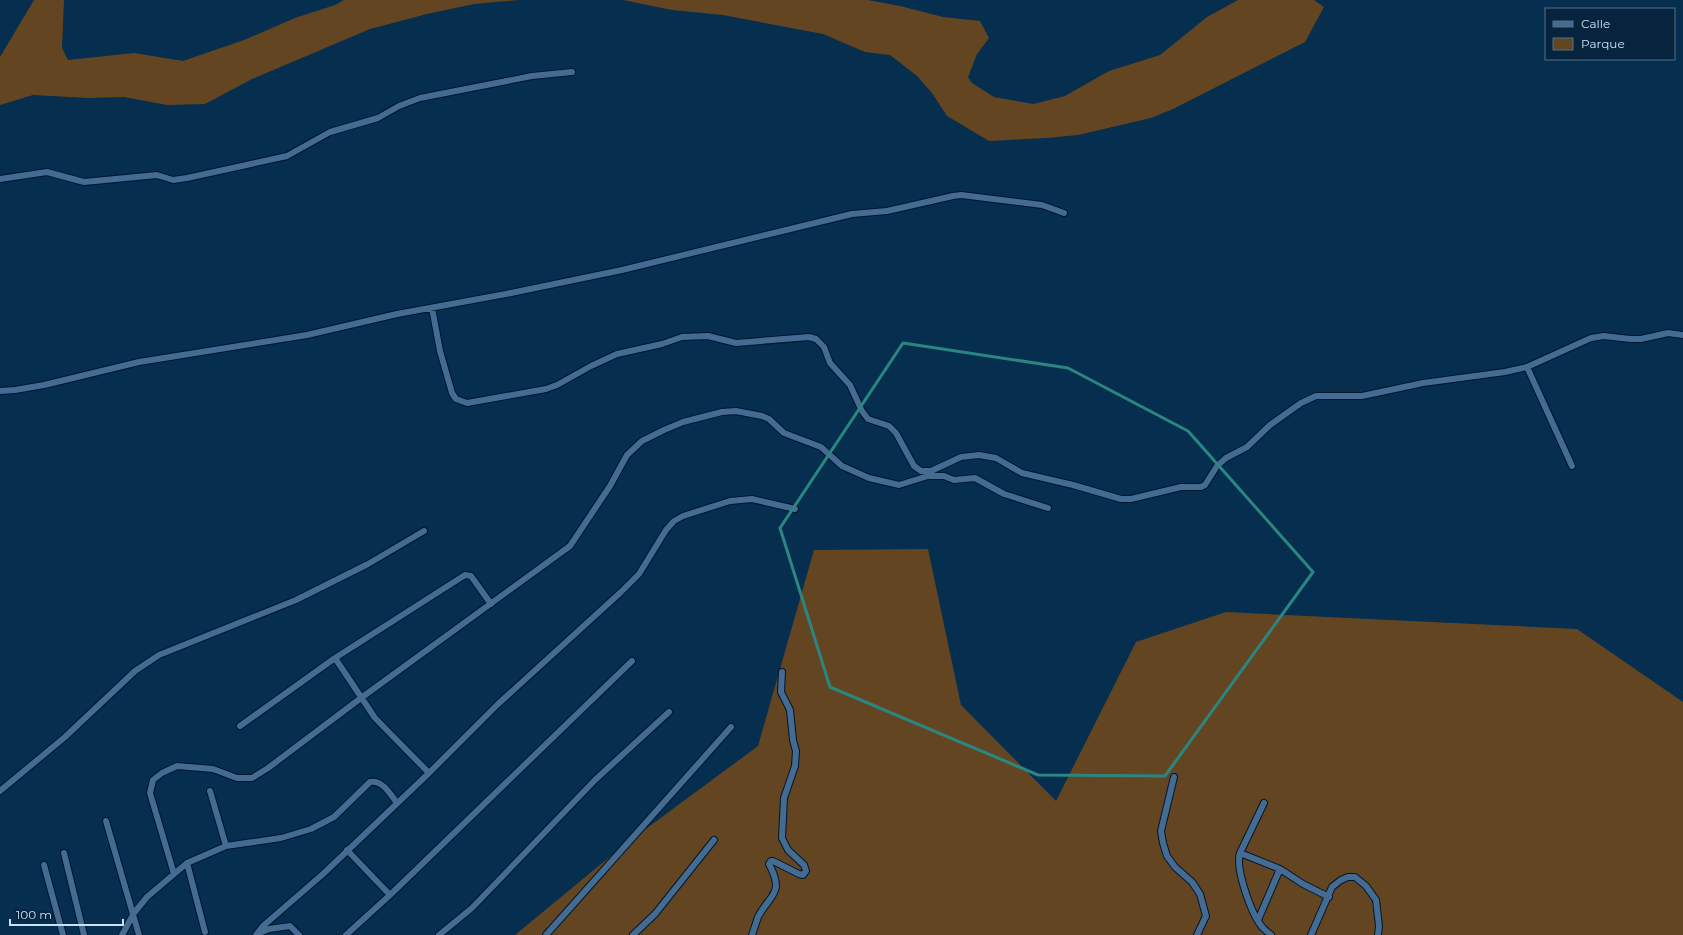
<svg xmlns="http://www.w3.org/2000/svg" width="1683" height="935" font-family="Montserrat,sans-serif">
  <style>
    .green { fill: #644521 }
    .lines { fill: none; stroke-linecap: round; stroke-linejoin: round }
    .street-casing { stroke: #00152e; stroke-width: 8 }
    .street { stroke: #446b91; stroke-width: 6 }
    .marked { fill: none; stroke: #2b8682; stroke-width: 3; stroke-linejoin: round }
  </style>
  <rect width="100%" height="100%" fill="#052e4f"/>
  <path class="green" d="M 34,0 L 64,0 L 62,48 L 68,60 L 134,53 L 183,61 L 244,40 L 295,18 L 335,5 L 344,0 L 519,0 L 474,4 L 427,14 L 370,29 L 252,79 L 205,104 L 167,105 L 124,97 L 87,98 L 33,95 L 0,105 L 0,57 Z
    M 623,0 L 868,0 L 900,6 L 943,17 L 980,21 L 989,38 L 977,54 L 968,77 L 972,83 L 994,97 L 1033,104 L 1065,96 L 1109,71 L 1160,55 L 1207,17 L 1238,0 L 1314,0 L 1324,7 L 1305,42 L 1173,109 L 1151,118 L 1078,135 L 1047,138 L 989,141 L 947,116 L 932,93 L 917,76 L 890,55 L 865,52 L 823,34 L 723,15 L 672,10 Z
    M 928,549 L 961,705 L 1056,801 L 1136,642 L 1226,612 L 1577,629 L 1683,702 L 1683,935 L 515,935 L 624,845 L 758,746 L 814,550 Z"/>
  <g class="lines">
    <g class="street-casing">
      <path id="street" d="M 0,179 L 47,172 L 84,182 L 157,175 L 173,180 L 187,178 L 287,156 L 330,132 L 378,118 L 399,106 L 420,98 L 532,76 L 572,72
        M 432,308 L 440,351 L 452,393 L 456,399 L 467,403 L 546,389 L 557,385 L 591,366 L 617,354 L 662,344 L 682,337 L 708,336 L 736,343 L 809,337 L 816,339 L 824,347 L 830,363 L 850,385 L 862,411 L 868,419 L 889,426 L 896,433 L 914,466 L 921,471 L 931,471 L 961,457 L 979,455 L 996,458 L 1022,473 L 1073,485 L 1121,499 L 1131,499 L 1181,487 L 1201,487 L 1205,485 L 1217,466 L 1226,458 L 1247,447 L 1270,425 L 1301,403 L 1316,396 L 1362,396 L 1423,383 L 1505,372 L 1527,367 L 1591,338 L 1604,336 L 1630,339 L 1641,339 L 1668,333 L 1683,335
        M 1527,367 L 1572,466
        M 0,391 L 15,390 L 44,385 L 139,362 L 307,335 L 397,314 L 506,294 L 622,270 L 852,214 L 887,211 L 953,196 L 961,195 L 1042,205 L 1064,213
        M 335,658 L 375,718 L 429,773
        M 240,726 L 335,658 L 465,575 L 471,576 L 491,604
        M 1174,777 L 1161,831 L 1163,843 L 1167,856 L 1175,867 L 1192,882 L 1200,894 L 1206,916 L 1197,935
        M 0,791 L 65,737 L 135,671 L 159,655 L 296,600 L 368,564 L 424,531
        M 210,791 L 226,846
        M 106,821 L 139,935
        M 347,850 L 390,895
        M 64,853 L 84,935
        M 1240,853 L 1264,803
        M 187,863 L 205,932
        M 44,865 L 63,935
        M 174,874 L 150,793 L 153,780 L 162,773 L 177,766 L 213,769 L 237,778 L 252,778 L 268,768 L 361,698 L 570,546 L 610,486 L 627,455 L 642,441 L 664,430 L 683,422 L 722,412 L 736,411 L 762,416 L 769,419 L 784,433 L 821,447 L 842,466 L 869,478 L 899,485 L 928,476 L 944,476 L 954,480 L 975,478 L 1004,494 L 1048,508
        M 1258,920 L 1280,869
        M 257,934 L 269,929 L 290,926 L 299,935
        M 122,935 L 134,913 L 147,897 L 187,863 L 226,846 L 281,838 L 311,829 L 334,817 L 370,782 C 383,780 390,794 397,803
        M 256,935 L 263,926 L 323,874 L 429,773 L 497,705 L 621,592 L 639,574 L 666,530 L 674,521 L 683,516 L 730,501 L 752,499 L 795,509
        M 346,935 L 390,895 L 632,661
        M 439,935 L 472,908 L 595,780 L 669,712
        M 546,935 L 731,727
        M 633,935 L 655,914 L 714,840
        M 752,935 C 754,929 756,923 758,917 C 770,894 785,894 769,864 L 771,861 L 773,861 L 799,874 L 803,875 L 806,871 L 804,865 L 788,850 L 782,838 L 784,798 L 795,766 L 796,751 L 793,740 L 790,710 L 781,692 L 782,672
        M 1271,935 C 1269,933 1266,931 1264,929 C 1252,917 1235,869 1240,853 L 1280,869 L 1303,884 L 1329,897
        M 1311,935 L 1332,887 L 1341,880 L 1348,877 L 1355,877 L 1366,886 L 1376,900 L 1379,926 L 1378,935"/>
    </g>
    <use href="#street" class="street"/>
  </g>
  <path class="marked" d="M 903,343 L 1068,368 L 1188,431 L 1313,572 L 1165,776 L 1038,775 L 830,687 L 780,528 Z"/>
  <rect x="1545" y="8" width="130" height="52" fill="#06243e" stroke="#557088"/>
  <rect x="1553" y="21" width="20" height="6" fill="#446b91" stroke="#557088"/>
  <text x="1581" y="28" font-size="12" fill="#cbe1f6">Calle</text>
  <rect x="1553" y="38" width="20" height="12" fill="#644521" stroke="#557088"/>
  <text x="1581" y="48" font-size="12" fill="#cbe1f6">Parque</text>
  <path d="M10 919v6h113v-6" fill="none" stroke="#cbe1f6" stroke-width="2"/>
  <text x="16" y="919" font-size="12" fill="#cbe1f6" stroke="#06243e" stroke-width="3" paint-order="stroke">100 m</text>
</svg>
